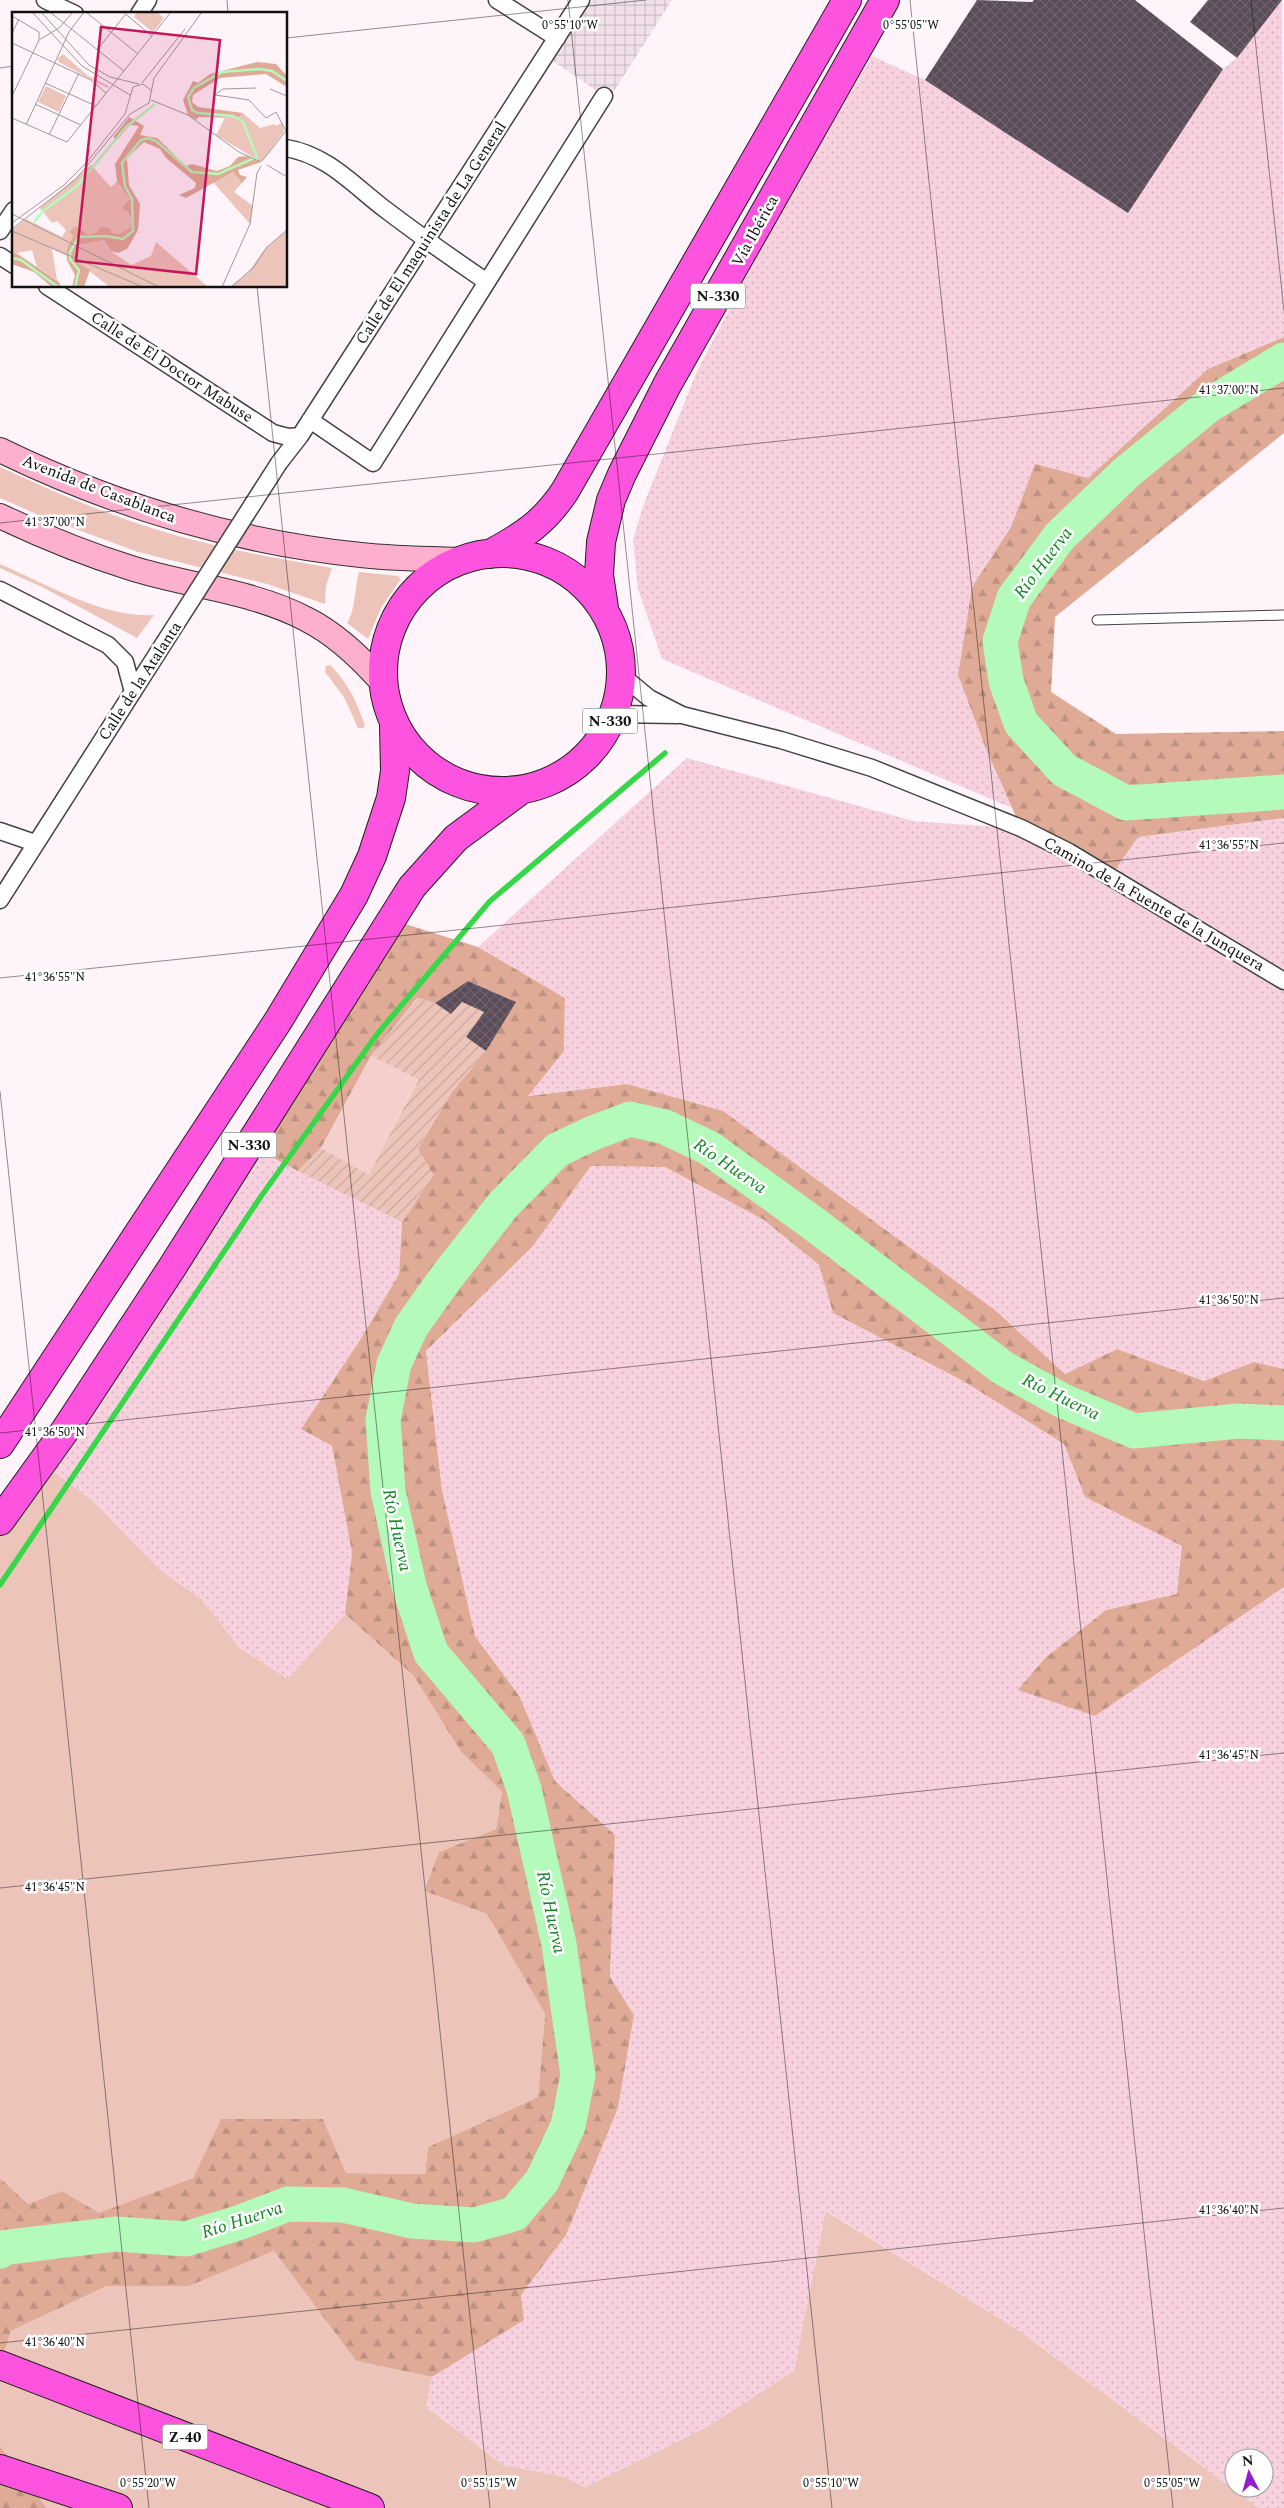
<svg xmlns="http://www.w3.org/2000/svg" width="1284" height="2508" font-family="Spectral,serif">
  <style>
    .farmland { fill: url(#farmland-dots); fill-rule: evenodd }
    .grass { fill: #edc4b9 }
    .forest { fill: url(#forest-firs) }
    .garden { fill: url(#garden-furrows) }
    .pitch { fill: #f4cfcc }
    .plaza { fill: url(#plaza-grid) }
    .lines { fill: none; stroke-linecap: round; stroke-linejoin: round }
    .stream { stroke: #36d749; stroke-width: 5.5 }
    .river { stroke: #b4fabb; stroke-width: 35 }
    .building { fill: url(#building-cross-hatch) }
    .lane-casing { stroke: #434343; stroke-width: 11 }
    .street-casing { stroke: #434343; stroke-width: 19 }
    .secondary-casing { stroke: #323232; stroke-width: 26 }
    .highway-casing { stroke: #212121; stroke-width: 30 }
    .lane { stroke: #fff; stroke-width: 9 }
    .street { stroke: #fff; stroke-width: 16 }
    .secondary { stroke: #ffafce; stroke-width: 24 }
    .highway { stroke: #fd53df; stroke-width: 28 }
    .street-bridge-casing { stroke: #434343; stroke-width: 19; stroke-linecap: butt }
    .street-bridge { stroke: #fff; stroke-width: 16 }
    .ticks { fill: none; stroke: #101010; stroke-width: 1; stroke-opacity: 0.45 }
    .labels { text-anchor: middle; dominant-baseline: central; stroke-width: 5; stroke-linejoin: round; paint-order: stroke }
    .shield { fill: #fff; stroke: #585858; stroke-width: 1 }
    .shield-label { font-size: 15px; font-weight: bold; fill: #101010 }
    .street-label { font-size: 16px; fill: #101010; stroke: #fff }
    .water-label { font-size: 18px; font-style: italic; fill: #108522; stroke: #fff }
    .inset-river { fill: none; stroke: #b4fabb; stroke-width: 2.5 }
    .inset-road { fill: none; stroke: #9f999c; stroke-width: 1 }
    .view { fill: #c2185b; fill-opacity: 0.15; stroke: #c2185b; stroke-width: 2.5 }
    .inset-edge { fill: none; stroke: #101010; stroke-width: 2.5 }
    .ticks-label { font-size: 12px; text-anchor: middle; fill: #101010; stroke: #fff; stroke-width: 5; stroke-linejoin: round; paint-order: stroke }
  </style>
  <defs>
    <pattern id="farmland-dots" width="8" height="8" patternUnits="userSpaceOnUse" patternTransform="scale(1.25)"><rect width="8" height="8" fill="#f8d1df"/><path d="M2 2h.1M6 6h.1" fill="none" stroke="#d4b2be" stroke-width="1.8" stroke-linecap="round"/></pattern>
    <pattern id="forest-firs" width="22" height="20" patternUnits="userSpaceOnUse" patternTransform="scale(1.25)"><rect width="22" height="20" fill="#dfab97"/><path d="M5 1l3.5 6h-7zM16 11l3.5 6h-7z" fill="#be9281"/></pattern>
    <pattern id="garden-furrows" width="10" height="10" patternUnits="userSpaceOnUse" patternTransform="scale(1.25)"><rect width="10" height="10" fill="#edc4b9"/><path d="M-1 1l2-2M0 10L10 0M9 11l2-2" fill="none" stroke="#caa79e"/></pattern>
    <pattern id="plaza-grid" width="8" height="8" patternUnits="userSpaceOnUse" patternTransform="scale(1.25)"><rect width="8" height="8" fill="#f1e0e9"/><path d="M0 4h8M4 0v8" fill="none" stroke="#cebfc7"/></pattern>
    <pattern id="building-cross-hatch" width="8" height="8" patternUnits="userSpaceOnUse" patternTransform="scale(1.25)"><rect width="8" height="8" fill="#5a4c58"/><path d="M0 0l8 8M0 8l8-8" fill="none" stroke="#6d616b"/></pattern>
  </defs>
  <rect width="100%" height="100%" fill="#fff4f9"/>
  <path class="farmland" d="M 1282,0 L 1284,337 L 1208,369 L 1088,478 L 1035,465 L 1011,527 L 972,587 L 958,675 L 986,749 L 1012,808 L 662,659 L 638,589 L 633,540 L 643,506 L 697,371 L 777,218 L 872,56 L 925,80 L 1128,212 L 1223,69 L 1237,58 Z
    M 687,758 L 913,821 L 1138,837 L 1284,818 L 1284,1369 L 1254,1362 L 1204,1381 L 1117,1349 L 1065,1374 L 995,1310 L 894,1238 L 627,1084 L 527,1096 L 564,1051 L 565,998 L 478,947 Z
    M 257,1149 L 402,1222 L 399,1274 L 362,1337 L 301,1429 L 332,1446 L 352,1553 L 345,1614 L 288,1679 L 240,1648 L 201,1599 L 159,1569 L 95,1503 L 49,1468 Z
    M 591,1166 L 665,1167 L 764,1220 L 819,1265 L 833,1313 L 963,1381 L 1064,1444 L 1085,1497 L 1183,1546 L 1178,1594 L 1106,1610 L 1045,1658 L 1019,1690 L 1095,1716 L 1284,1587 L 1284,2508 L 1259,2508 L 1015,2328 L 827,2211 L 794,2371 L 705,2428 L 585,2487 L 565,2477 L 503,2465 L 426,2407 L 432,2377 L 524,2320 L 521,2295 L 566,2235 L 618,2108 L 634,2015 L 610,1977 L 615,1835 L 555,1781 L 520,1697 L 475,1636 L 442,1490 L 426,1351 L 533,1246 ZM 1234,2458 L 1264,2458 L 1264,2488 L 1234,2488 Z"/>
  <path class="grass" d="M 0,467 C 58,494 117,519 178,536 C 229,550 280,559 332,568 L 326,586 L 325,604 L 267,584 L 138,552 L 43,517 L 0,498 Z
    M 0,564 C 46,584 103,618 154,615 L 137,638 L 46,589 L 0,568 Z
    M 359,572 L 398,576 L 401,579 L 381,608 L 368,639 L 347,623 C 355,613 355,586 359,572 Z
    M 326,666 L 330,665 C 347,681 358,704 365,726 L 363,728 L 358,728 L 344,697 L 325,672 Z
    M 49,1468 L 95,1503 L 159,1569 L 201,1599 L 240,1648 L 288,1679 L 345,1614 L 413,1675 L 461,1752 L 502,1792 L 496,1829 L 439,1852 L 424,1891 L 487,1914 L 545,2014 L 538,2097 L 428,2147 L 425,2174 L 346,2173 L 323,2119 L 221,2119 L 193,2178 L 99,2214 L 62,2191 L 28,2204 L 0,2178 L 0,1536 Z
    M 826,2211 L 1015,2328 L 1259,2508 L 47,2508 L 0,2446 L 0,2366 L 11,2331 L 107,2286 L 189,2286 L 274,2251 L 356,2361 L 432,2377 L 426,2407 L 503,2465 L 565,2477 L 585,2487 L 705,2428 L 794,2371 Z"/>
  <path class="forest" d="M 1284,337 L 1284,433 L 1055,617 L 1051,692 L 1116,734 L 1284,731 L 1284,818 L 1138,837 L 1110,877 L 1021,828 L 986,749 L 958,675 L 972,587 L 1011,527 L 1035,464 L 1088,478 L 1208,369 Z
    M 399,922 L 478,947 L 565,998 L 564,1051 L 528,1096 L 627,1084 L 723,1111 L 995,1310 L 1065,1374 L 1117,1349 L 1204,1381 L 1254,1362 L 1284,1369 L 1284,1587 L 1095,1716 L 1018,1690 L 1045,1658 L 1106,1610 L 1177,1594 L 1182,1546 L 1085,1497 L 1064,1444 L 963,1381 L 833,1313 L 819,1265 L 764,1220 L 665,1167 L 591,1166 L 533,1246 L 426,1351 L 442,1490 L 475,1636 L 520,1697 L 555,1781 L 615,1835 L 610,1977 L 634,2015 L 618,2108 L 566,2235 L 521,2295 L 524,2320 L 432,2377 L 356,2361 L 274,2251 L 189,2286 L 107,2286 L 11,2331 L 0,2366 L 0,2178 L 28,2204 L 62,2191 L 99,2213 L 193,2178 L 221,2119 L 323,2119 L 346,2173 L 425,2174 L 428,2147 L 538,2097 L 545,2014 L 487,1914 L 424,1891 L 439,1852 L 496,1829 L 502,1792 L 461,1752 L 413,1675 L 345,1614 L 352,1553 L 332,1446 L 301,1429 L 362,1337 L 399,1274 L 402,1222 L 433,1175 L 418,1149 L 451,1093 L 486,1051 L 515,1002 L 468,981 L 435,1003 L 417,998 L 371,1056 L 321,1148 L 298,1171 L 257,1149 Z
    M 0,2446 L 47,2508 L 0,2508 Z"/>
  <path class="garden" d="M 417,998 L 435,1003 L 451,1014 L 462,1002 L 484,1012 L 466,1037 L 486,1051 L 451,1093 L 418,1149 L 433,1175 L 402,1222 L 298,1171 L 321,1148 L 369,1174 L 418,1080 L 371,1056 Z"/>
  <path class="pitch" d="M 371,1056 L 418,1079 L 369,1175 L 321,1148 Z"/>
  <path class="plaza" d="M 592,0 L 672,0 L 609,99 L 553,61 Z"/>
  <g class="lines">
    <path class="stream" d="M 0,1585 L 262,1195 L 378,1033 L 490,901 L 665,753"/>
    <path class="river" d="M 1284,360 L 1209,405 L 1127,472 L 1060,536 L 1014,598 L 1000,641 L 1006,681 L 1021,723 L 1064,770 L 1126,803 L 1284,792
      M 0,2251 L 2,2248 L 116,2234 L 186,2239 L 238,2223 L 288,2204 L 343,2205 L 412,2221 L 474,2225 L 514,2214 L 542,2181 L 568,2126 L 578,2075 L 559,1944 L 524,1789 L 508,1744 L 431,1653 L 409,1586 L 388,1491 L 383,1420 L 394,1364 L 411,1327 L 445,1279 L 503,1205 L 557,1150 L 593,1133 L 630,1119 L 665,1127 L 709,1148 L 814,1224 L 1003,1368 L 1063,1401 L 1134,1431 L 1239,1421 L 1284,1423"/>
  </g>
  <path class="building" d="M 977,0 L 1032,2 L 1034,0 L 1135,0 L 1223,69 L 1128,213 L 925,80 Z
    M 1208,0 L 1282,0 L 1237,58 L 1190,22 Z
    M 468,981 L 516,1002 L 486,1051 L 466,1037 L 484,1012 L 462,1002 L 451,1014 L 435,1003 Z"/>
  <g class="lines">
    <g class="lane-casing">
      <path id="lane" d="M 1097,620 L 1284,615"/>
    </g>
    <g class="street-casing">
      <path id="street" d="M 45,0 L 75,14
        M 497,0 L 557,38
        M 139,14 L 148,0
        M 286,148 C 328,155 354,186 386,210 C 419,235 453,259 487,282
        M 0,231 L 14,210
        M 0,256 L 14,265
        M 47,286 L 273,433 L 288,437 L 300,436
        M 310,420 L 373,463 L 604,96
        M 279,463 L 300,436 L 581,0
        M 0,590 L 108,645 L 125,662 L 133,692
        M 620,674 L 649,698 L 682,715 L 781,740 L 872,768 L 1021,828 L 1069,852 L 1284,981
        M 613,714 L 678,715
        M 0,831 L 35,843
        M 0,900 L 157,654"/>
    </g>
    <g class="secondary-casing">
      <path id="secondary" d="M 0,450 C 113,505 235,542 361,555 C 396,559 431,559 467,560
        M 0,516 C 42,536 86,554 131,568 C 188,586 253,591 306,619 C 336,634 360,657 382,682"/>
    </g>
    <g class="highway-casing">
      <path id="highway" d="M383 672a119 119 0 1 1 238 0a119 119 0 1 1-238 0Z
        M 490,554 C 523,536 544,523 565,491 L 847,0
        M 604,608 L 599,575 L 601,542 L 611,500 L 622,474 L 667,385 L 885,0
        M 0,1444 L 278,1021 L 354,895 L 372,856 L 391,798 L 395,771 L 394,726
        M 0,1521 L 64,1432 L 173,1266 L 412,887 L 456,838 L 521,790
        M 0,2365 L 370,2508
        M 0,2469 L 118,2508"/>
    </g>
    <use href="#lane" class="lane"/>
    <use href="#street" class="street"/>
    <use href="#secondary" class="secondary"/>
    <use href="#highway" class="highway"/>
    <g class="street-bridge-casing">
      <path id="street-bridge" d="M 157,654 L 279,463"/>
    </g>
    <use href="#street-bridge" class="street-bridge"/>
  </g>
  <path class="ticks" d="M 227,0 L 228,14M 568,0 L 832,2508M 910,0 L 1173,2508M 1251,0 L 1284,311M 286,38 L 646,0M 0,68 L 14,66M 257,286 L 490,2508M 0,523 L 1284,388M 0,978 L 1284,843M 0,1091 L 149,2508M 0,1433 L 1284,1298M 0,1888 L 1284,1753M 0,2343 L 1284,2208"/>
  <g class="labels">
    <g class="shield">
      <rect x="690.5" y="283.5" width="55" height="25" rx="4"/>
      <rect x="582.5" y="708.5" width="55" height="25" rx="4"/>
      <rect x="221.5" y="1132.5" width="55" height="25" rx="4"/>
      <rect x="162.5" y="2424.5" width="45" height="25" rx="4"/>
    </g>
    <g class="shield-label">
      <text x="718" y="296">N-330</text>
      <text x="610" y="721">N-330</text>
      <text x="249" y="1145">N-330</text>
      <text x="185" y="2437">Z-40</text>
    </g>
    <g class="street-label">
      <text transform="translate(755 231) rotate(-61)">Vía Ibérica</text>
      <text transform="translate(431 233) rotate(-57)">Calle de El maquinista de La General</text>
      <text transform="translate(172 367) rotate(33)">Calle de El Doctor Mabuse</text>
      <text transform="translate(99 489) rotate(21)">Avenida de Casablanca</text>
      <text transform="translate(140 681) rotate(-57)">Calle de la Atalanta</text>
      <text transform="translate(1154 904) rotate(30)">Camino de la Fuente de la Junquera</text>
    </g>
    <g class="water-label">
      <text transform="translate(1043 563) rotate(-53)">Río Huerva</text>
      <text transform="translate(730 1166) rotate(34)">Río Huerva</text>
      <text transform="translate(1061 1397) rotate(26)">Río Huerva</text>
      <text transform="translate(397 1530) rotate(78)">Río Huerva</text>
      <text transform="translate(551 1912) rotate(78)">Río Huerva</text>
      <text transform="translate(242 2220) rotate(-18)">Río Huerva</text>
    </g>
  </g>
  <g transform="translate(12 12)">
    <rect width="275" height="275" fill="#fff4f9"/>
    <path d="M 125,0 L 145,0 L 152,6 L 141,20 L 122,5 ZM 51,42 L 76,64 L 97,74 L 95,76 L 47,50 L 45,47 ZM 34,74 L 54,84 L 47,100 L 26,90 ZM 79,153 L 99,175 L 105,169 L 111,176 L 118,187 L 115,199 L 120,209 L 118,216 L 107,222 L 61,224 L 55,244 L 40,237 L 45,268 L 25,255 L 20,238 L 0,242 L 0,218 L 14,207 L 50,225 L 54,218 L 45,209 L 40,211 L 28,196 ZM 221,160 L 230,171 L 222,180 L 241,194 L 238,212 L 201,170 ZM 275,218 L 275,275 L 219,275 L 236,261 L 252,238 ZM 92,228 L 99,239 L 119,253 L 139,244 L 144,230 L 196,275 L 98,275 L 68,252 L 63,241 L 67,233 Z" fill="#edc4b9"/>
    <path d="M 245,50 L 264,52 L 275,64 L 275,75 L 254,62 L 208,66 L 181,83 L 180,90 L 186,95 L 231,101 L 226,106 L 187,105 L 184,108 L 176,103 L 171,88 L 181,69 L 186,71 L 198,62 ZM 117,105 L 132,114 L 128,123 L 145,126 L 174,154 L 180,152 L 205,159 L 218,154 L 226,145 L 234,144 L 249,150 L 226,158 L 228,163 L 235,165 L 230,171 L 221,160 L 174,186 L 167,183 L 183,176 L 184,171 L 154,146 L 148,137 L 132,130 L 115,146 L 117,173 L 128,192 L 126,218 L 115,237 L 106,241 L 99,239 L 92,228 L 67,233 L 63,241 L 68,252 L 78,258 L 72,275 L 60,275 L 63,263 L 55,248 L 55,237 L 61,224 L 58,220 L 63,214 L 76,223 L 85,220 L 89,215 L 98,216 L 100,221 L 107,222 L 118,216 L 120,208 L 115,199 L 110,196 L 118,187 L 105,169 L 103,152 L 127,114 L 118,113 L 105,128 L 101,125 ZM 4,241 L 47,270 L 49,275 L 40,275 L 22,260 L 0,252 L 0,242 Z" fill="#dfab97"/>
    <path d="M 231,101 L 248,116 L 262,112 L 265,114 L 270,110 L 272,120 L 249,150 L 204,123 L 214,104 L 226,106 Z" fill="#edc4b9"/>
    <path class="inset-river" d="M 22,210 L 31,199 L 65,174 L 114,115 L 143,92M 0,246 L 9,248 L 46,275M 63,275 L 67,258 L 58,247 L 58,240 L 67,225 L 94,224 L 111,227 L 121,219 L 120,187 L 113,174 L 110,151 L 129,128 L 136,126 L 144,129 L 180,160 L 206,162 L 245,145 L 231,110 L 221,104 L 186,101 L 180,98 L 176,85 L 182,76 L 210,60 L 247,57 L 260,59 L 275,69"/>
    <path class="inset-road" d="M 20,0 L 70,54 L 118,83M 29,0 L 77,53 L 98,65 L 127,72M 38,0 L 112,59M 74,0 L 126,42M 111,0 L 140,24M 0,4 L 27,20 L 27,28M 0,21 L 7,7M 0,31 L 79,68 L 94,81M 85,38 L 113,3M 33,71 L 84,94M 130,71 L 173,17M 244,76 L 211,77 L 203,83 L 237,88 L 254,106 L 264,100 L 274,119M 258,77 L 275,84M 0,84 L 27,28 L 47,16 L 61,0M 139,88 L 176,103 L 227,140 L 249,150M 23,92 L 69,113M 0,106 L 55,130 L 159,0M 14,113 L 57,20 L 72,0M 37,123 L 67,61M 250,149 L 274,119M 255,153 L 275,165M 0,202 L 147,275M 0,211 L 52,173 L 75,150 L 113,102 L 121,75 L 131,72 L 139,78M 0,217 L 64,167 L 118,102 L 137,91 L 142,66 L 190,0M 0,219 L 131,275M 210,275 L 238,212 L 245,161 L 249,154M 219,275 L 241,256 L 255,235 L 275,218"/>
    <path class="view" d="M 89,15 L 208,28 L 184,262 L 64,249 Z"/>
    <rect width="275" height="275" class="inset-edge"/>
  </g>
  <g class="ticks-label">
    <text x="570" y="29">0°55'10"W</text>
    <text x="911" y="29">0°55'05"W</text>
    <text x="1229" y="394">41°37'00"N</text>
    <text x="55" y="526">41°37'00"N</text>
    <text x="1229" y="849">41°36'55"N</text>
    <text x="55" y="981">41°36'55"N</text>
    <text x="1229" y="1304">41°36'50"N</text>
    <text x="55" y="1436">41°36'50"N</text>
    <text x="1229" y="1759">41°36'45"N</text>
    <text x="55" y="1891">41°36'45"N</text>
    <text x="1229" y="2214">41°36'40"N</text>
    <text x="55" y="2346">41°36'40"N</text>
    <text x="148" y="2487">0°55'20"W</text>
    <text x="489" y="2487">0°55'15"W</text>
    <text x="831" y="2487">0°55'10"W</text>
    <text x="1172" y="2487">0°55'05"W</text>
  </g>
  <g transform="translate(1249 2473) rotate(354)"><circle r="24" fill="#ffffff" stroke="#9f9f9f"/>
  <path d="M0-4L9 19L0 12L-9 19Z" fill="#921dcb"/>
  <text y="-8" font-size="14" font-weight="bold" text-anchor="middle" fill="#101010">N</text>
  </g>
</svg>
